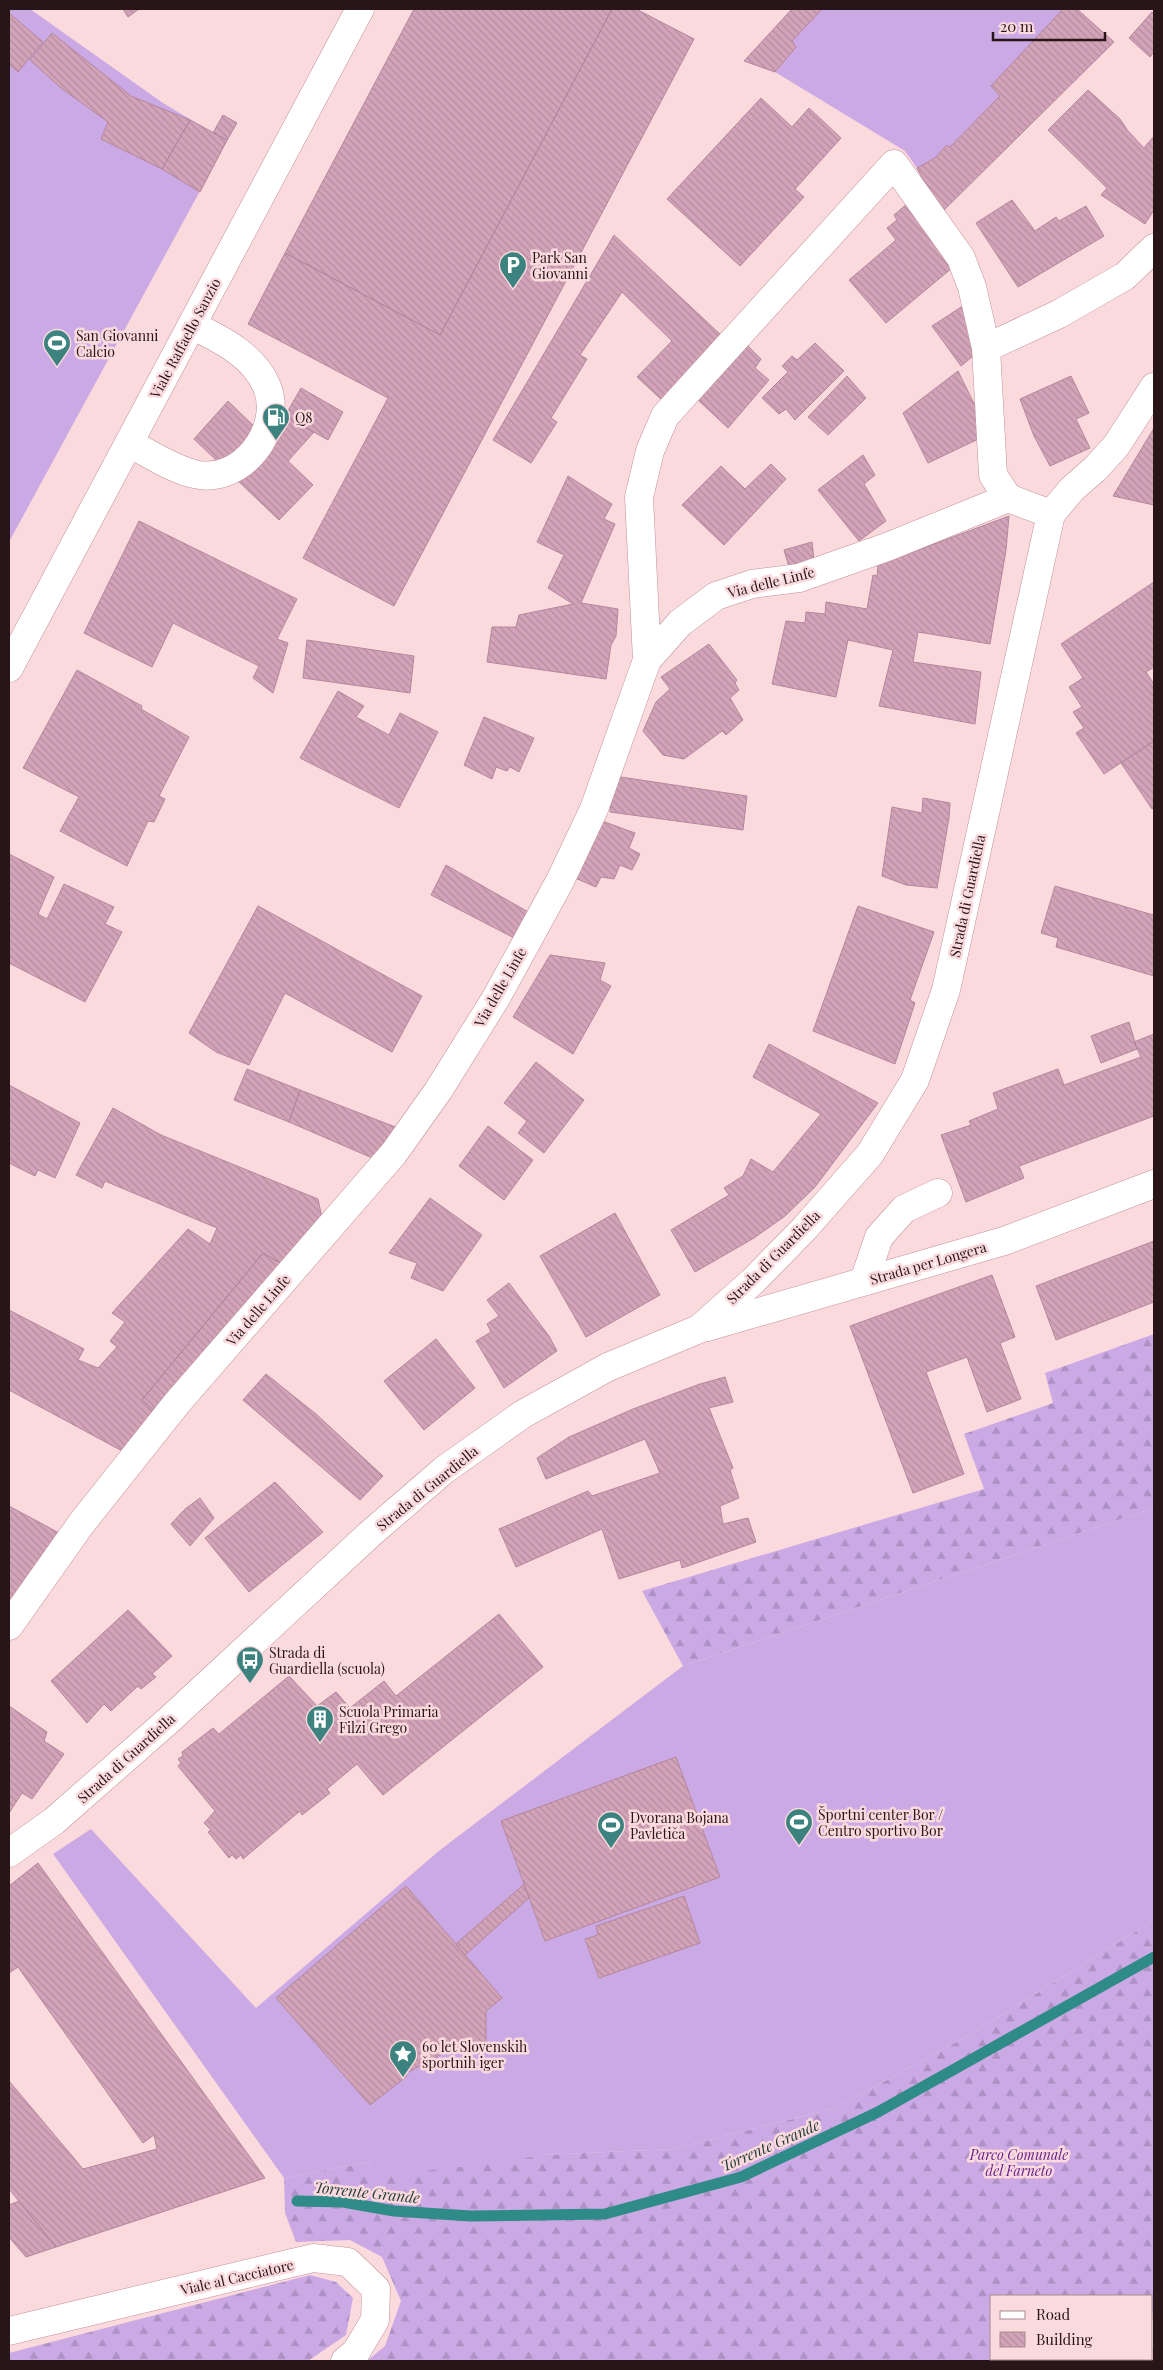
<svg xmlns="http://www.w3.org/2000/svg" width="1163" height="2370" font-family="'Playfair Display',serif">
  <style>
    .forest { fill: url(#forest-firs) }
    .pitch { fill: #cba9e5 }
    .lines { fill: none; stroke-linecap: round; stroke-linejoin: round }
    .stream { stroke: #2f8b87; stroke-width: 11 }
    .building { fill: url(#building-back-hatch); stroke: #b4879c }
    .minor-casing { stroke: #c29097; stroke-width: 29 }
    .minor { stroke: #fff; stroke-width: 28 }
    .labels { text-anchor: middle; dominant-baseline: central; stroke-width: 5; stroke-linejoin: round; paint-order: stroke }
    .poi-label { font-size: 14px; fill: #281518; stroke: #fbdade; text-anchor: start }
    .street-label { font-size: 14px; fill: #281518; stroke: #fbdade }
    .park-label { font-size: 14px; font-style: italic; fill: #67208f; stroke: #fbdade }
    .water-label { font-size: 15px; font-style: italic; fill: #203c3a; stroke: #fbdade }
  </style>
  <defs>
    <pattern id="forest-firs" width="22" height="20" patternUnits="userSpaceOnUse" patternTransform="scale(1.25)"><rect width="22" height="20" fill="#cba9e5"/><path d="M5 1l3.5 6h-7zM16 11l3.5 6h-7z" fill="#ae91c4"/></pattern>
    <pattern id="building-back-hatch" width="6" height="6" patternUnits="userSpaceOnUse" patternTransform="scale(1.25)"><rect width="6" height="6" fill="#d3a4b9"/><path d="M-1 5l2 2M0 0l6 6M5-1l2 2" fill="none" stroke="#b58c9e"/></pattern>
  </defs>
  <rect width="100%" height="100%" fill="#fbdade"/>
  <path class="forest" d="M 1154,1334 L 1154,1508 L 683,1666 L 642,1591 L 984,1489 L 964,1434 L 1053,1403 L 1045,1373 Z
    M 1154,1920 L 1154,2312 L 1152,2313 L 1152,2296 L 992,2296 L 992,2359 L 1012,2359 L 1003,2361 L 367,2361 L 385,2346 L 401,2301 L 382,2257 L 350,2240 L 296,2242 L 285,2213 L 284,2178 L 368,2162 L 373,2175 L 541,2155 L 673,2149 L 836,2108 L 978,2030 Z
    M 310,2275 L 336,2282 L 353,2298 L 346,2335 L 308,2361 L 9,2361 L 9,2353 Z"/>
  <path class="pitch" d="M 9,9 L 30,9 L 163,103 L 213,133 L 223,115 L 237,123 L 9,542 Z
    M 822,9 L 1063,9 L 992,86 L 1000,96 L 949,148 L 947,145 L 935,158 L 917,168 L 905,151 L 775,72 L 796,47 L 792,41 Z
    M 1154,1508 L 1154,1920 L 978,2030 L 836,2108 L 673,2149 L 541,2155 L 499,2163 L 373,2176 L 368,2162 L 284,2178 L 53,1854 L 91,1829 L 256,2008 L 440,1850 L 683,1666 Z"/>
  <g class="lines">
    <path class="stream" d="M 297,2201 L 343,2202 L 394,2211 L 471,2216 L 605,2214 L 741,2177 L 878,2112 L 1154,1957"/>
  </g>
  <path class="building" d="M 123,9 L 139,9 L 128,17 Z
    M 414,9 L 612,9 L 440,335 L 285,253 Z
    M 612,9 L 636,9 L 694,39 L 394,606 L 303,558 L 388,398 L 248,324 L 285,253 L 440,335 Z
    M 792,9 L 822,9 L 792,41 L 796,47 L 775,72 L 744,61 Z
    M 1063,9 L 1077,9 L 1114,42 L 941,213 L 917,168 L 935,158 L 947,145 L 949,148 L 1000,96 L 991,86 Z
    M 1152,12 L 1154,14 L 1154,52 L 1150,57 L 1129,38 Z
    M 9,13 L 43,42 L 18,72 L 9,64 Z
    M 52,33 L 131,96 L 190,120 L 162,169 L 101,139 L 108,122 L 61,88 L 30,60 Z
    M 1088,90 L 1120,119 L 1128,131 L 1144,148 L 1154,136 L 1154,210 L 1145,224 L 1101,195 L 1107,188 L 1048,130 Z
    M 761,98 L 792,127 L 809,108 L 841,138 L 795,189 L 804,197 L 740,266 L 667,199 Z
    M 223,115 L 237,123 L 227,140 L 213,133 Z
    M 190,120 L 227,140 L 200,192 L 162,169 Z
    M 1012,200 L 1035,231 L 1056,217 L 1059,221 L 1086,206 L 1104,236 L 1018,287 L 976,223 Z
    M 908,203 L 958,263 L 886,323 L 849,280 L 896,240 L 887,228 L 897,220 L 894,215 Z
    M 614,235 L 722,336 L 663,401 L 637,377 L 672,341 L 622,292 L 580,355 L 587,359 L 551,418 L 557,422 L 531,463 L 493,440 Z
    M 972,300 L 982,349 L 961,366 L 932,326 Z
    M 815,343 L 844,371 L 795,420 L 786,409 L 779,414 L 762,398 L 788,372 L 782,366 L 792,356 L 797,360 Z
    M 746,344 L 761,359 L 755,368 L 769,380 L 728,428 L 697,399 Z
    M 958,371 L 989,434 L 928,463 L 903,413 Z
    M 847,376 L 866,398 L 828,435 L 808,417 Z
    M 1071,376 L 1089,413 L 1076,419 L 1090,448 L 1050,466 L 1034,436 L 1020,399 Z
    M 301,388 L 343,412 L 328,440 L 285,416 Z
    M 228,401 L 265,437 L 285,416 L 314,432 L 288,461 L 313,485 L 279,520 L 194,439 Z
    M 1154,428 L 1154,505 L 1113,496 Z
    M 863,455 L 875,475 L 864,484 L 886,521 L 859,541 L 818,490 Z
    M 771,464 L 786,479 L 724,545 L 682,505 L 721,466 L 745,489 Z
    M 568,476 L 612,504 L 604,519 L 615,524 L 581,603 L 618,609 L 616,636 L 611,645 L 606,679 L 487,662 L 492,627 L 516,627 L 519,615 L 573,604 L 548,588 L 564,555 L 537,542 Z
    M 1009,516 L 1006,550 L 990,644 L 918,632 L 913,662 L 981,672 L 975,724 L 879,706 L 893,650 L 848,640 L 836,697 L 772,684 L 786,621 L 805,623 L 806,612 L 825,614 L 826,602 L 867,609 L 873,575 L 877,576 L 878,565 Z
    M 139,521 L 297,599 L 277,639 L 288,643 L 273,693 L 253,678 L 259,666 L 173,623 L 152,667 L 84,633 Z
    M 812,542 L 814,560 L 789,567 L 784,550 Z
    M 1154,582 L 1154,667 L 1146,672 L 1154,684 L 1154,741 L 1104,774 L 1076,733 L 1084,728 L 1073,712 L 1082,707 L 1069,687 L 1083,678 L 1061,644 Z
    M 307,640 L 414,656 L 410,693 L 303,678 Z
    M 709,644 L 737,680 L 735,683 L 739,690 L 730,698 L 743,720 L 726,735 L 722,731 L 684,759 L 663,755 L 643,731 L 656,702 L 670,689 L 661,677 Z
    M 77,670 L 142,706 L 141,709 L 189,737 L 159,796 L 165,799 L 154,822 L 148,821 L 127,866 L 60,831 L 79,797 L 23,768 Z
    M 338,691 L 364,706 L 356,717 L 389,735 L 400,713 L 438,732 L 399,808 L 300,758 Z
    M 484,717 L 534,738 L 519,772 L 510,767 L 507,771 L 496,767 L 492,779 L 464,765 Z
    M 1154,741 L 1154,807 L 1152,809 L 1121,763 Z
    M 614,776 L 747,796 L 743,830 L 610,812 Z
    M 923,798 L 950,803 L 949,818 L 937,888 L 906,885 L 882,876 L 892,807 L 922,813 Z
    M 602,821 L 635,833 L 629,848 L 640,854 L 632,870 L 620,865 L 614,879 L 601,877 L 596,887 L 575,878 Z
    M 9,854 L 54,877 L 38,914 L 47,919 L 64,884 L 114,907 L 105,924 L 122,932 L 85,1002 L 9,963 Z
    M 446,865 L 530,913 L 518,940 L 431,895 Z
    M 1055,886 L 1153,915 L 1154,912 L 1154,976 L 1056,947 L 1058,938 L 1041,933 Z
    M 258,906 L 422,996 L 392,1052 L 285,993 L 249,1065 L 216,1052 L 189,1033 Z
    M 858,906 L 934,932 L 910,1000 L 915,1003 L 895,1064 L 813,1031 Z
    M 550,955 L 605,963 L 600,980 L 611,986 L 573,1054 L 513,1017 Z
    M 1129,1022 L 1137,1049 L 1101,1063 L 1091,1036 Z
    M 1154,1034 L 1154,1116 L 1019,1166 L 1024,1178 L 966,1202 L 941,1135 L 971,1125 L 969,1121 L 998,1109 L 993,1093 L 1058,1069 L 1064,1085 L 1141,1057 L 1134,1042 Z
    M 769,1044 L 878,1103 L 815,1187 L 785,1216 L 754,1238 L 695,1272 L 671,1230 L 729,1195 L 724,1188 L 743,1176 L 751,1159 L 773,1172 L 821,1114 L 753,1077 Z
    M 536,1062 L 584,1100 L 544,1153 L 518,1133 L 527,1121 L 504,1103 Z
    M 247,1069 L 300,1090 L 289,1122 L 234,1100 Z
    M 9,1085 L 80,1123 L 55,1178 L 38,1170 L 35,1176 L 9,1163 Z
    M 300,1090 L 398,1128 L 377,1160 L 289,1122 Z
    M 113,1108 L 161,1135 L 318,1199 L 322,1218 L 282,1264 L 263,1253 L 142,1400 L 158,1414 L 124,1452 L 9,1390 L 9,1310 L 84,1349 L 78,1360 L 98,1368 L 117,1347 L 110,1341 L 125,1322 L 112,1313 L 188,1229 L 210,1244 L 217,1228 L 105,1181 L 102,1188 L 76,1175 Z
    M 488,1126 L 533,1160 L 504,1200 L 459,1166 Z
    M 430,1198 L 482,1235 L 443,1291 L 411,1278 L 417,1263 L 389,1253 Z
    M 615,1213 L 660,1295 L 586,1337 L 540,1256 Z
    M 1154,1241 L 1154,1302 L 1056,1340 L 1036,1286 Z
    M 263,1253 L 282,1264 L 158,1414 L 142,1400 Z
    M 992,1275 L 1015,1337 L 1000,1343 L 1021,1399 L 987,1412 L 967,1357 L 926,1372 L 964,1474 L 913,1493 L 850,1326 Z
    M 509,1283 L 549,1336 L 557,1351 L 504,1388 L 476,1341 L 491,1332 L 487,1324 L 499,1316 L 487,1300 Z
    M 436,1339 L 475,1388 L 424,1430 L 384,1381 Z
    M 266,1374 L 316,1414 L 383,1476 L 360,1500 L 243,1400 Z
    M 725,1377 L 733,1402 L 709,1408 L 733,1468 L 730,1470 L 739,1498 L 720,1506 L 723,1524 L 748,1518 L 756,1542 L 682,1568 L 680,1560 L 619,1579 L 602,1529 L 516,1567 L 499,1529 L 588,1491 L 592,1496 L 660,1473 L 645,1439 L 546,1479 L 537,1458 L 569,1437 L 633,1409 L 700,1384 Z
    M 275,1482 L 323,1532 L 249,1592 L 205,1538 Z
    M 200,1498 L 214,1518 L 190,1546 L 171,1524 L 185,1509 Z
    M 9,1506 L 61,1534 L 9,1603 Z
    M 128,1610 L 172,1656 L 152,1674 L 156,1677 L 141,1689 L 138,1686 L 111,1711 L 104,1704 L 87,1723 L 51,1681 Z
    M 499,1614 L 543,1667 L 383,1795 L 357,1764 L 327,1789 L 330,1793 L 302,1815 L 300,1811 L 243,1859 L 241,1855 L 236,1859 L 232,1855 L 229,1858 L 208,1832 L 211,1830 L 204,1823 L 215,1811 L 178,1766 L 181,1763 L 178,1759 L 183,1756 L 182,1752 L 213,1728 L 219,1734 L 289,1676 L 317,1706 L 336,1692 L 350,1708 L 384,1681 L 396,1696 Z
    M 9,1706 L 47,1732 L 44,1741 L 64,1754 L 32,1799 L 22,1793 L 9,1813 Z
    M 676,1757 L 720,1877 L 545,1941 L 501,1821 Z
    M 38,1863 L 265,2178 L 56,2247 L 9,2189 L 9,2081 L 83,2169 L 157,2149 L 154,2135 L 143,2143 L 18,1967 L 9,1973 L 9,1886 Z
    M 524,1884 L 529,1898 L 465,1955 L 456,1944 Z
    M 406,1886 L 502,1998 L 486,2011 L 486,2041 L 447,2051 L 405,2074 L 407,2076 L 370,2105 L 276,1998 Z
    M 684,1896 L 700,1943 L 599,1978 L 585,1939 L 598,1935 L 596,1926 Z
    M 19,2201 L 56,2247 L 26,2257 L 9,2237 L 9,2205 Z"/>
  <g class="lines">
    <g class="minor-casing">
      <path id="minor" d="M 986,348 L 1059,314 L 1125,276 L 1154,248
        M 129,443 C 148,453 173,469 194,474 C 241,486 284,429 267,387 C 254,355 220,339 192,325
        M 647,660 L 639,497 L 650,451 L 665,416 L 894,164 L 961,258 L 972,287 L 986,348 L 993,475 L 1008,498
        M 9,668 L 360,9
        M 864,1281 L 879,1237 L 904,1209 L 938,1193
        M 707,1327 L 1004,1241 L 1154,1184
        M 9,1626 L 81,1524 L 177,1403 L 394,1153 L 438,1091 L 496,998 L 560,881 L 594,809 L 647,660 L 680,623 L 716,596 L 752,584 L 799,578 L 887,547 L 1008,498 L 1051,514
        M 9,1853 L 54,1821 L 169,1720 L 371,1533 L 444,1470 L 523,1414 L 608,1367 L 699,1329 L 753,1281 L 804,1229 L 870,1154 L 915,1080 L 946,990 L 1051,514 L 1072,489 L 1095,469 L 1116,446 L 1154,387
        M 9,2331 L 313,2258 L 348,2262 L 376,2289 L 375,2320 L 356,2352 L 345,2361
        M 1152,2334 L 1154,2333
        M 1080,2361 L 1089,2359"/>
    </g>
    <use href="#minor" class="minor"/>
  </g>
  <defs>
    <g id="parking-pin" transform="scale(1.4375)"><path d="M0 17L-7.5 6A9.5 9.5 0 1 1 7.5 6Z" fill="#3c837f" stroke="#fbdade"/><path d="M-3.5-5.5H1a3.5 3.5 0 0 1 0 7H-1V5.5H-3.5ZM-1-3.4V-.6H.8a1.4 1.4 0 0 0 0-2.8Z" fill="#fff"/></g>
    <g id="stadium-pin" transform="scale(1.4375)"><path d="M0 17L-7.5 6A9.5 9.5 0 1 1 7.5 6Z" fill="#3c837f" stroke="#fbdade"/><path d="M0-5a6.5 5 0 1 0 0 10a6.5 5 0 1 0 0-10ZM-3.5-1.8h7v3.6h-7Z" fill="#fff"/></g>
    <g id="fuel-pin" transform="scale(1.4375)"><path d="M0 17L-7.5 6A9.5 9.5 0 1 1 7.5 6Z" fill="#3c837f" stroke="#fbdade"/><path d="M-5.5-6h7V0h2V4h1.3V-2.5L3-4.5l.8-.8L6-3V5H2.5V1h-1V6h-7ZM-4.2-4.7v3.2H.2V-4.7Z" fill="#fff"/></g>
    <g id="bus-pin" transform="scale(1.4375)"><path d="M0 17L-7.5 6A9.5 9.5 0 1 1 7.5 6Z" fill="#3c837f" stroke="#fbdade"/><path d="M-5-6H5V4H4V6H2V4H-2V6H-4V4H-5ZM-3.5-4V0h7V-4ZM-3.5 1.2v1.5H-2V1.2ZM2 1.2v1.5H3.5V1.2Z" fill="#fff"/></g>
    <g id="building-pin" transform="scale(1.4375)"><path d="M0 17L-7.5 6A9.5 9.5 0 1 1 7.5 6Z" fill="#3c837f" stroke="#fbdade"/><path d="M-4-6H4V6H1V3H-1V6H-4ZM-2.5-4.3h1.7v1.8h-1.7ZM.8-4.3h1.7v1.8H.8ZM-2.5-1h1.7V.8h-1.7ZM.8-1h1.7V.8H.8Z" fill="#fff"/></g>
    <g id="sight-pin" transform="scale(1.4375)"><path d="M0 17L-7.5 6A9.5 9.5 0 1 1 7.5 6Z" fill="#3c837f" stroke="#fbdade"/><path d="M0-6L1.8-2.2L6-1.7L2.9 1.2L3.7 5.4L0 3.3L-3.7 5.4L-2.9 1.2L-6-1.7L-1.8-2.2Z" fill="#fff"/></g>
  </defs>
  <g fill-rule="evenodd">
    <use href="#parking-pin" x="513" y="265"/>
    <use href="#stadium-pin" x="57" y="343"/>
    <use href="#fuel-pin" x="276" y="417"/>
    <use href="#bus-pin" x="250" y="1660"/>
    <use href="#building-pin" x="320" y="1719"/>
    <use href="#stadium-pin" x="799" y="1822"/>
    <use href="#stadium-pin" x="611" y="1825"/>
    <use href="#sight-pin" x="403" y="2054"/>
  </g>
  <g class="labels">
    <g class="poi-label">
      <text x="532" y="257">Park San<tspan x="532" dy="16">Giovanni</tspan></text>
      <text x="76" y="335">San Giovanni<tspan x="76" dy="16">Calcio</tspan></text>
      <text x="295" y="417">Q8</text>
      <text x="269" y="1652">Strada di<tspan x="269" dy="16">Guardiella (scuola)</tspan></text>
      <text x="339" y="1711">Scuola Primaria<tspan x="339" dy="16">Filzi Grego</tspan></text>
      <text x="818" y="1814">Športni center Bor /<tspan x="818" dy="16">Centro sportivo Bor</tspan></text>
      <text x="630" y="1817">Dvorana Bojana<tspan x="630" dy="16">Pavletiča</tspan></text>
      <text x="422" y="2046">60 let Slovenskih<tspan x="422" dy="16">športnih iger</tspan></text>
    </g>
    <g class="street-label">
      <text transform="translate(185 338) rotate(-62)">Viale Raffaello Sanzio</text>
      <text transform="translate(771 582) rotate(-14)">Via delle Linfe</text>
      <text transform="translate(967 896) rotate(-78)">Strada di Guardiella</text>
      <text transform="translate(500 987) rotate(-60)">Via delle Linfe</text>
      <text transform="translate(773 1257) rotate(-45)">Strada di Guardiella</text>
      <text transform="translate(928 1263) rotate(-16)">Strada per Longera</text>
      <text transform="translate(258 1310) rotate(-49)">Via delle Linfe</text>
      <text transform="translate(427 1488) rotate(-39)">Strada di Guardiella</text>
      <text transform="translate(126 1758) rotate(-42)">Strada di Guardiella</text>
      <text transform="translate(237 2277) rotate(-13)">Viale al Cacciatore</text>
    </g>
    <g class="park-label">
      <text x="1019" y="2154">Parco Comunale<tspan x="1019" dy="16">del Farneto</tspan></text>
    </g>
    <g class="water-label">
      <text transform="translate(770 2145) rotate(-24)">Torrente Grande</text>
      <text transform="translate(367 2192) rotate(6)">Torrente Grande</text>
    </g>
  </g>
  <rect width="1163" height="2370" fill="none" stroke="#281518" stroke-width="20"/>
  <rect x="990" y="2295" width="162" height="65" fill="#fbdade" stroke="#a78b8f"/>
  <rect x="1000" y="2311" width="25" height="8" fill="#ffffff" stroke="#a78b8f"/>
  <text x="1036" y="2320" font-size="15" fill="#281518">Road</text>
  <rect x="1000" y="2332" width="25" height="15" fill="url(#building-back-hatch)" stroke="#a78b8f"/>
  <text x="1036" y="2345" font-size="15" fill="#281518">Building</text>
  <path d="M993 32v8h112v-8" fill="none" stroke="#281518" stroke-width="2.5"/>
  <text x="1000" y="32" font-size="15" fill="#281518" stroke="#fbdade" stroke-width="4" paint-order="stroke">20 m</text>
</svg>
